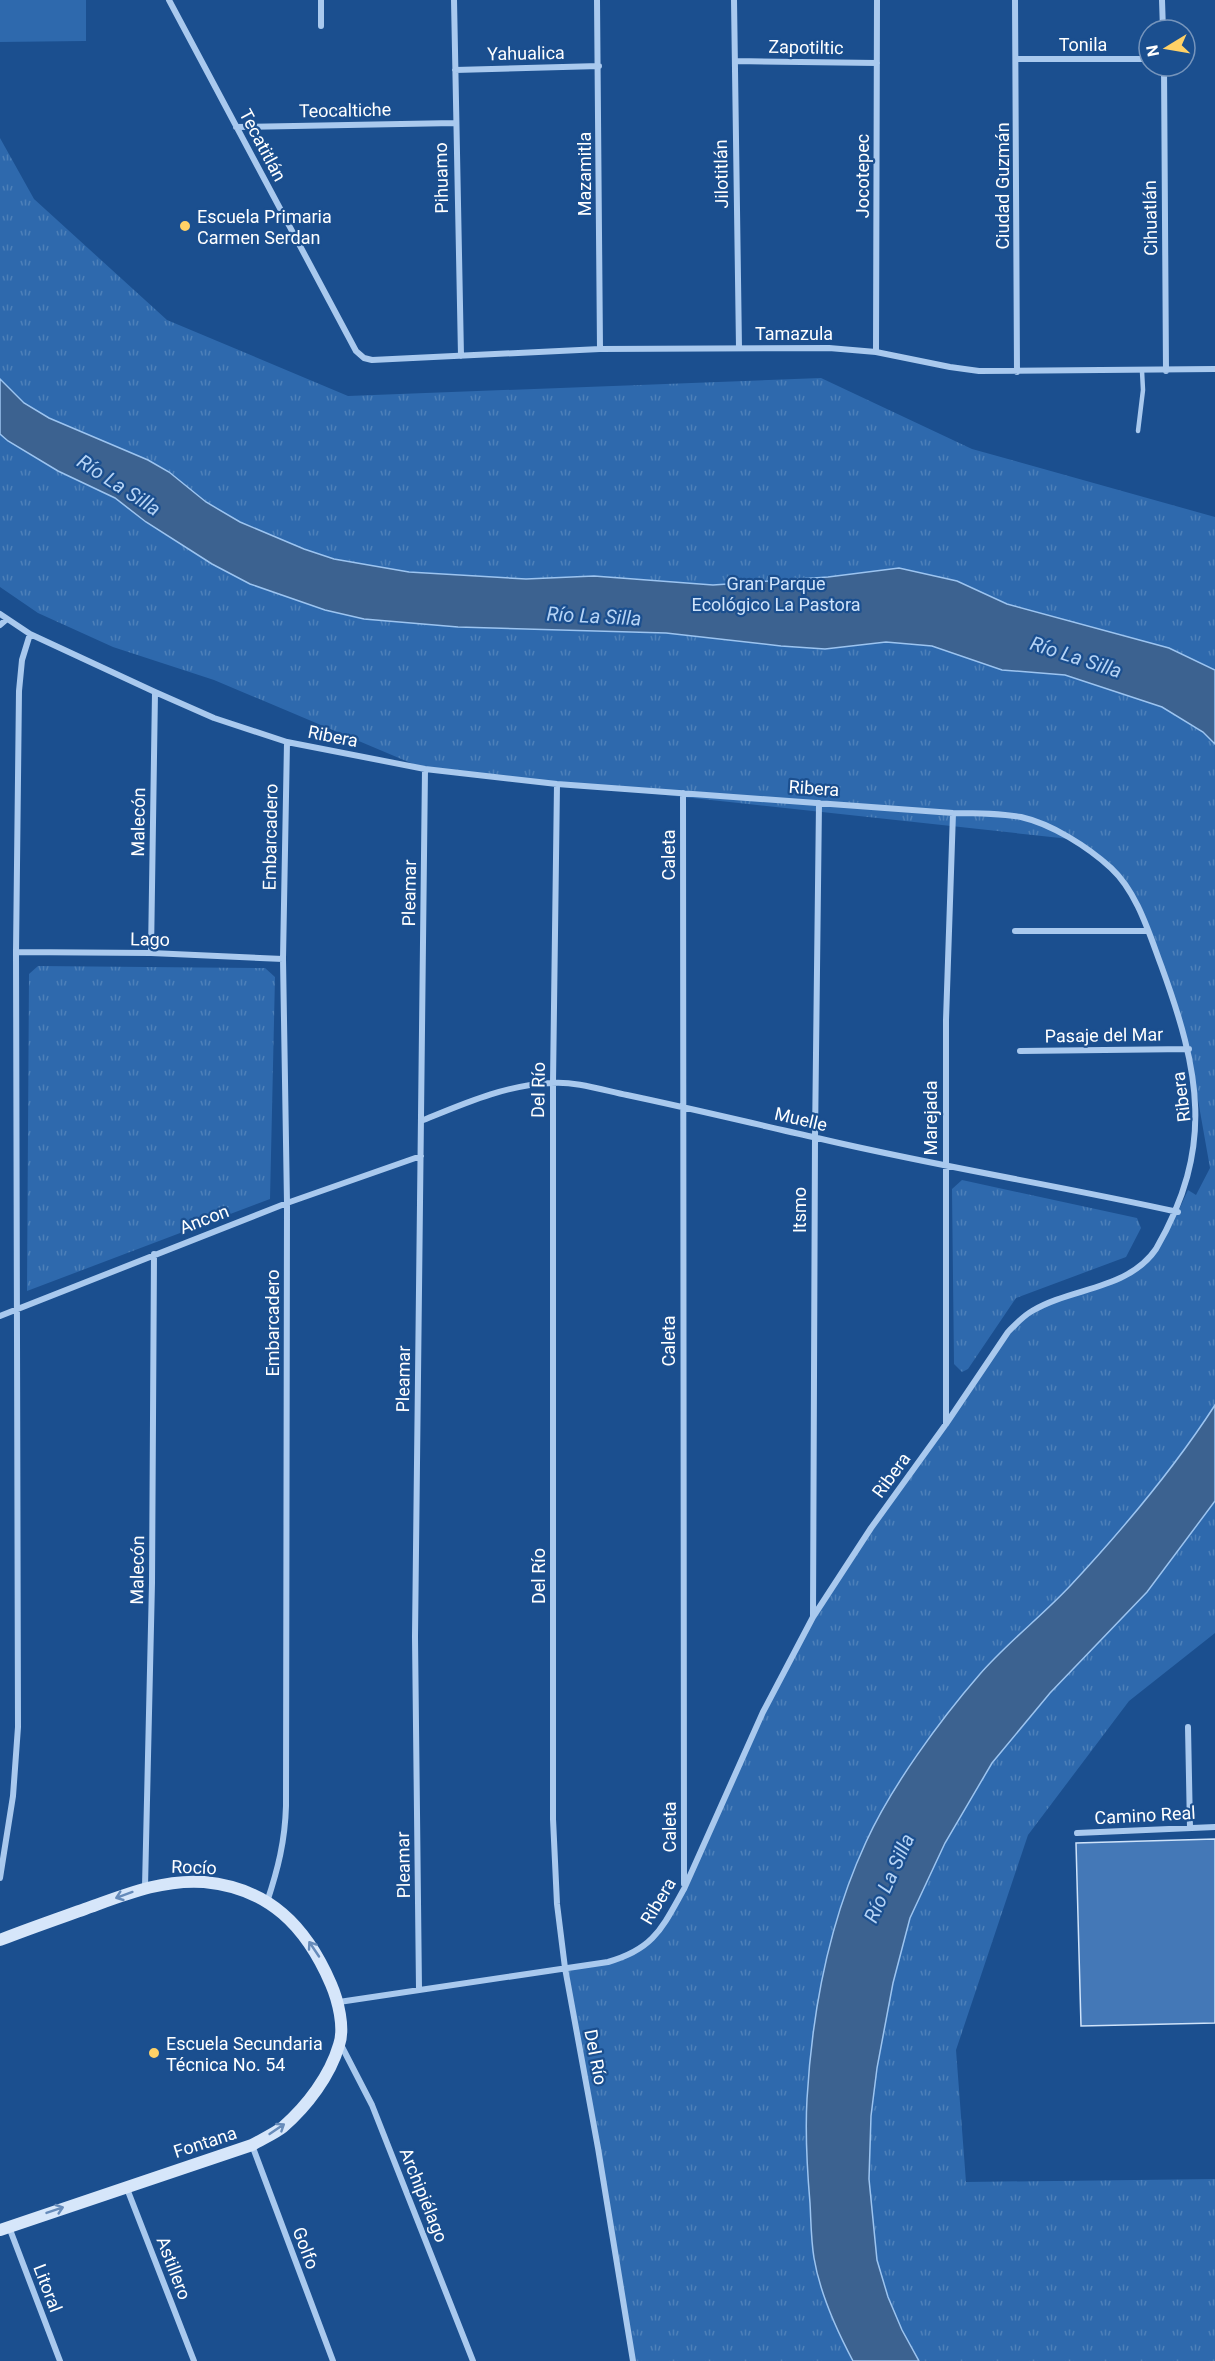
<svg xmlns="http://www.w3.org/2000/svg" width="1215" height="2361" font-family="Roboto,sans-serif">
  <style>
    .park { fill: url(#park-tufts) }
    .pitch { fill: #2e69ad }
    .water { fill: #3c6290; stroke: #9cc4f0; stroke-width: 1.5 }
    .building { fill: #4478b7; stroke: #cfe3fa; stroke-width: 1.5 }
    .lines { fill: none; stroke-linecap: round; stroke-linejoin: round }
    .lane { stroke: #a9c9ee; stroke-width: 4.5 }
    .street { stroke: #a9c9ee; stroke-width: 6 }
    .secondary { stroke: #d6e6fa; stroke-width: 12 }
    .oneway { stroke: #668bba }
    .poi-dot { fill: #ffd166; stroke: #1b4f8f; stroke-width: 2 }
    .labels { text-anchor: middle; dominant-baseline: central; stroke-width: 4.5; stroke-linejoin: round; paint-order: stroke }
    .street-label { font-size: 18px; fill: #fff; stroke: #1b4f8f }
    .poi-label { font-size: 18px; fill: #fff; stroke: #1b4f8f; text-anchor: start }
    .park-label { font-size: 18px; fill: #cfe3fa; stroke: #1b4f8f }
    .water-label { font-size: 20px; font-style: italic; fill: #b5d3f5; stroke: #1b4f8f }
  </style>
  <defs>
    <pattern id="park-tufts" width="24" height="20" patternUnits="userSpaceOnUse" patternTransform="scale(1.5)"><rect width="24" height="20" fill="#2e69ad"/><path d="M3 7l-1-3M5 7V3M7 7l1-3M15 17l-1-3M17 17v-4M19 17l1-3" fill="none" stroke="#4d80b9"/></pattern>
  </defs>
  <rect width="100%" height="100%" fill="#1b4f8f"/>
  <path class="park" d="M 0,138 L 34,199 L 167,320 L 348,396 L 821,378 L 972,449 L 1215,517 L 1215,1633 L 1129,1701 L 1028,1835 L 956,2050 L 966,2182 L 1215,2179 L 1215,2361 L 633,2361 L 565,1968 L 608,1962 L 649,1944 L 670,1914 L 763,1712 L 813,1617 L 1008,1332 L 1033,1311 L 1107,1283 L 1145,1264 L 1178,1212 L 1188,1190 L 1196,1195 L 1210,1168 L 1189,1049 L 1148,931 L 1126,887 L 1096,856 L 1070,839 L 425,769 L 214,680 L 113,647 L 38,613 L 0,587 Z
    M 38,966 L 265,968 L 275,977 L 270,1199 L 27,1291 L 29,974 Z
    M 962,1180 L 1137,1218 L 1141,1228 L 1126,1257 L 1016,1298 L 968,1369 L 962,1372 L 954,1364 L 952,1189 Z"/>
  <path class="pitch" d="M 0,0 L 86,0 L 86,41 L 0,42 Z"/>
  <path class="water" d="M 0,379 L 24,403 L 49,418 L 148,460 L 169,472 L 206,502 L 240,522 L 304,549 L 334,559 L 409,572 L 526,579 L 594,576 L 713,585 L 828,577 L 899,568 L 957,581 L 1007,604 L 1169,648 L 1215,670 L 1215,744 L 1203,732 L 1162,707 L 1065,675 L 1002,670 L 932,646 L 886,642 L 825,649 L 781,646 L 666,633 L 458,627 L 364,619 L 325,610 L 250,584 L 212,564 L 146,522 L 115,498 L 58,471 L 8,441 L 0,434 Z
    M 1215,1405 L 1215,1501 L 1147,1592 L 1050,1693 L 992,1763 L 945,1843 L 910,1918 L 893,1983 L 877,2068 L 871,2116 L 869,2179 L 877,2260 L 888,2297 L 902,2330 L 919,2361 L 853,2361 C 836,2329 820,2294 814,2258 C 811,2240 811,2221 810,2203 C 807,2168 805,2134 807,2099 C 812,2012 829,1922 866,1842 C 891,1787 940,1720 980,1674 C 1008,1642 1042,1616 1071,1585 C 1124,1528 1173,1470 1215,1405 Z"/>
  <path class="building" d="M 1215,1839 L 1215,2023 L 1081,2026 L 1076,1843 Z"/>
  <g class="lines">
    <path class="lane" d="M 1138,431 L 1143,390 L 1142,371"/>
    <path class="street" d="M 169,0 L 356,351 L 364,358 L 372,360 L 600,349 L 829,348 L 876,352 L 950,367 L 979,371 L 1215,369
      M 321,0 L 321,26
      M 454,0 L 461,356
      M 597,0 L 600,349
      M 734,0 L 739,348
      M 1015,0 L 1017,372
      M 1162,0 L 1163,30
      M 1016,59 L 1149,59
      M 735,61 L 877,63
      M 1164,66 L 1166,371
      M 455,70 L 599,66
      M 236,127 L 455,123
      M 876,352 L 877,0
      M 0,614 L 30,634 L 155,692 L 214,718 L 287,742 L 425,769 L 557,784 L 953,813 C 975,813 998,813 1021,817 C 1052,824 1088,847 1111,868 C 1137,892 1149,933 1161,965 C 1200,1072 1215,1147 1156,1249 C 1128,1290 1072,1287 1032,1311 C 1023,1316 1016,1324 1008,1332 L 946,1424 L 871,1528 L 813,1617 L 763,1712 L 684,1889 C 662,1928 654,1949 608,1962 L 339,2002
      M 0,625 L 7,619
      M 557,784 L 553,1082 L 553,1819 L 557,1904 L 565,1968 L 598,2148 L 633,2361
      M 683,793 L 684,1884
      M 1015,931 L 1148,931
      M 16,952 L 151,953 L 283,959
      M 151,953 L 155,692
      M 1020,1051 L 1189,1049
      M 421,1121 C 463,1104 505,1085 551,1083 C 575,1081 603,1090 627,1095 C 689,1108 751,1123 813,1137 C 934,1166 1057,1185 1178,1212
      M 0,1316 L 287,1203 L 421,1156
      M 946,1424 L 946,1020 L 953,813
      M 813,1616 L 815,1138 L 819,803
      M 1188,1727 L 1190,1828
      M 1077,1833 L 1215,1827
      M 0,1878 L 13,1796 L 18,1727 L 16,952 L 19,691 L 22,660 L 30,634
      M 145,1887 L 152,1583 L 154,1254
      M 267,1902 C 278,1869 285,1841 286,1806 L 287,1203 L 283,959 L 287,742
      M 419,1989 L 415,1637 L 425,769
      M 340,2043 L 372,2105 L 473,2361
      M 252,2145 L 333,2361
      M 126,2186 L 194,2361
      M 9,2227 L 60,2361"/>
    <path class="secondary" d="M 0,1940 C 28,1929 57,1919 85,1909 C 124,1895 162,1879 204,1882 C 269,1888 306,1926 331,1984 C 338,2000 345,2028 339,2045 C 330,2076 307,2106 283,2127 C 274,2134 262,2139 252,2145 L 0,2230"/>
  </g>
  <defs><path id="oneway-shaft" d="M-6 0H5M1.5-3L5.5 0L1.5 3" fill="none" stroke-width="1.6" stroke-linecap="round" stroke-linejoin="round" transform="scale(1.5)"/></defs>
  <g class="oneway">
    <use href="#oneway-shaft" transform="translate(124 1895) rotate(160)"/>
    <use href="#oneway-shaft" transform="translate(314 1949) rotate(-124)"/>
    <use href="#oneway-shaft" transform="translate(277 2129) rotate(-34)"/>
    <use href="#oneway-shaft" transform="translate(55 2210) rotate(-19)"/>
  </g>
  <g class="poi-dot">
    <circle cx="185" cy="226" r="6"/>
    <circle cx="154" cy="2053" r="6"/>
  </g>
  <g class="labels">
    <g class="street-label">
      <text x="1083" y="44">Tonila</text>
      <text transform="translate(806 47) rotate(1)">Zapotiltic</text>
      <text transform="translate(526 53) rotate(-1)">Yahualica</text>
      <text transform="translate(345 110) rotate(-1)">Teocaltiche</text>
      <text transform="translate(263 145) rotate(62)">Tecatitlán</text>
      <text transform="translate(584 174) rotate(-90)">Mazamitla</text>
      <text transform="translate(721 174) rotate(-91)">Jilotitlán</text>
      <text transform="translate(862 176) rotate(-90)">Jocotepec</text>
      <text transform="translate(441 178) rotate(-91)">Pihuamo</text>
      <text transform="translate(1002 186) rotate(-90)">Ciudad Guzmán</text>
      <text transform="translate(1150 218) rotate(-91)">Cihuatlán</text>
      <text x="794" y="333">Tamazula</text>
      <text transform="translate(333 736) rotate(11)">Ribera</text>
      <text transform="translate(814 788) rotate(4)">Ribera</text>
      <text transform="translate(138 822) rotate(-89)">Malecón</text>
      <text transform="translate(270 837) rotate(-89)">Embarcadero</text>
      <text transform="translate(668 855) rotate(-90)">Caleta</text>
      <text transform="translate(409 893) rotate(-89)">Pleamar</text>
      <text transform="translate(150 939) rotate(1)">Lago</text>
      <text transform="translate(1104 1035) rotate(-1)">Pasaje del Mar</text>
      <text transform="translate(538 1090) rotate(-89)">Del Río</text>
      <text transform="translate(1181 1097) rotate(-97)">Ribera</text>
      <text transform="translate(930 1118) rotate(-90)">Marejada</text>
      <text transform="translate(801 1119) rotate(13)">Muelle</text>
      <text transform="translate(799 1210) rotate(-90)">Itsmo</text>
      <text transform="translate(204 1219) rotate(-21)">Ancon</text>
      <text transform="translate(272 1323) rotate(-90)">Embarcadero</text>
      <text transform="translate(668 1341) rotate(-90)">Caleta</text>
      <text transform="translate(403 1379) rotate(-89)">Pleamar</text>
      <text transform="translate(891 1475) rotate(-54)">Ribera</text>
      <text transform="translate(137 1570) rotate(-89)">Malecón</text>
      <text transform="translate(538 1576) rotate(-90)">Del Río</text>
      <text transform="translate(1145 1815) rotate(-3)">Camino Real</text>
      <text transform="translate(669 1827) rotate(-90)">Caleta</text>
      <text transform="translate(403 1865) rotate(-91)">Pleamar</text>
      <text transform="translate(194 1867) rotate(2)">Rocío</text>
      <text transform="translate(658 1901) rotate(-59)">Ribera</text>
      <text transform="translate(596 2057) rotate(79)">Del Río</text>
      <text transform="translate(205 2142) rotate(-18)">Fontana</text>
      <text transform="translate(424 2195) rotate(68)">Archipiélago</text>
      <text transform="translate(306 2248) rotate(69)">Golfo</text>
      <text transform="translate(174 2268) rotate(69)">Astillero</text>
      <text transform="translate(48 2288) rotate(69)">Litoral</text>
    </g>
    <g class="poi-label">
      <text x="197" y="216">Escuela Primaria<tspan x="197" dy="21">Carmen Serdan</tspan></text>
      <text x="166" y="2043">Escuela Secundaria<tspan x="166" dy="21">Técnica No. 54</tspan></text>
    </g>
    <g class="park-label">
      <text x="776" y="583">Gran Parque<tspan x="776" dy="21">Ecológico La Pastora</tspan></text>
    </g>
    <g class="water-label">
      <text transform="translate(119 485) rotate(33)">Río La Silla</text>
      <text transform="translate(594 616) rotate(3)">Río La Silla</text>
      <text transform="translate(1076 657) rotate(18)">Río La Silla</text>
      <text transform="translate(889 1878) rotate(-66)">Río La Silla</text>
    </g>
  </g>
  <g transform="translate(1167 48) rotate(259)"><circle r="28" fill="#1b4f8f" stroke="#7695bc" stroke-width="1.5"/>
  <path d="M0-4.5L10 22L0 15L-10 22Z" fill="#ffd166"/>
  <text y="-9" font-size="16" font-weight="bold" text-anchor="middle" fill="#ffffff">N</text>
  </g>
</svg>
